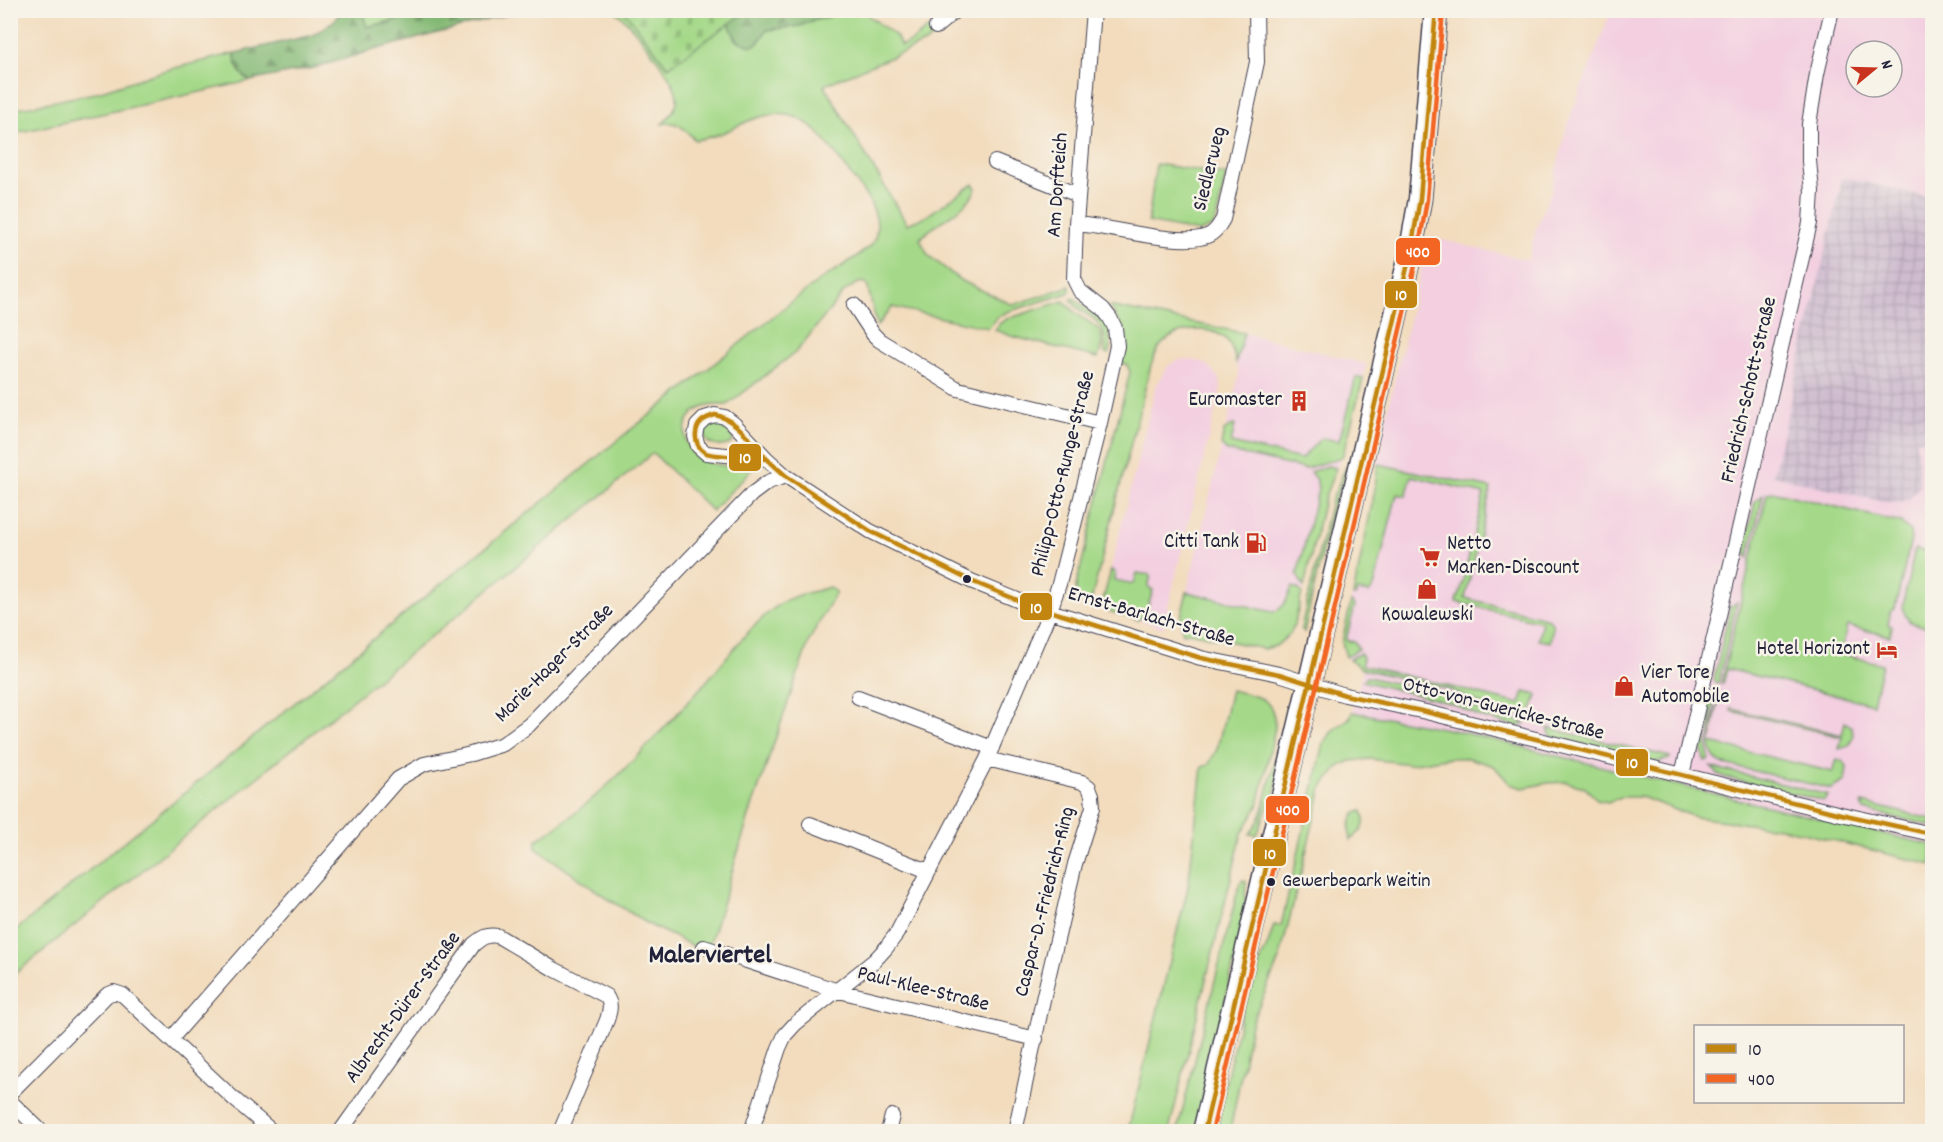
<svg xmlns="http://www.w3.org/2000/svg" width="1943" height="1142" font-family="Dekko,sans-serif">
  <style>
    .built { fill: #f3cfe0; fill-rule: evenodd }
    .industrial { fill: url(#industrial-grid) }
    .green { fill: #a5d989; stroke: #647e62; stroke-width: 1.5 }
    .forest { fill: url(#forest-firs); stroke: #536e58; stroke-width: 1.5 }
    .cemetery { fill: url(#cemetery-stones); stroke: #647e62; stroke-width: 1.5 }
    .lines { fill: none; stroke-linecap: round; stroke-linejoin: round }
    .street-casing { stroke: #413e4e; stroke-width: 16 }
    .primary-casing { stroke: #413e4e; stroke-width: 25 }
    .street { stroke: #fff; stroke-width: 14 }
    .primary { stroke: #fff; stroke-width: 22 }
    .bus-1-casing { stroke: #f7f3e8; stroke-width: 9 }
    .bus-2-casing { stroke: #f7f3e8; stroke-width: 9 }
    .bus-1 { stroke: #c2850f; stroke-width: 4.5 }
    .bus-2 { stroke: #f26522; stroke-width: 4.5 }
    .bus-dot { fill: #22223b; stroke: #f7f3e8; stroke-width: 2 }
    .labels { text-anchor: middle; dominant-baseline: central; stroke-width: 5; stroke-linejoin: round; paint-order: stroke }
    .bus-label { font-size: 20px; fill: #22223b; stroke: #f7f3e8; text-anchor: start }
    .street-label { font-size: 21px; fill: #22223b; stroke: #f7f3e8 }
    .poi-label { font-size: 21px; fill: #22223b; stroke: #f7f3e8; text-anchor: end }
    .district-label { font-size: 27px; font-weight: bold; fill: #22223b; stroke: #f7f3e8 }
    .line-badge { stroke: #f7f3e8; stroke-width: 2 }
    .badge-label { font-size: 16px; text-anchor: middle; font-weight: bold; fill: #fff }
  </style>
  <defs>
    <pattern id="industrial-grid" width="8" height="8" patternUnits="userSpaceOnUse" patternTransform="scale(1.5)"><rect width="8" height="8" fill="#cfbdcf"/><path d="M0 4h8M4 0v8" fill="none" stroke="#b1a2b3"/></pattern>
    <pattern id="forest-firs" width="22" height="20" patternUnits="userSpaceOnUse" patternTransform="scale(1.5)"><rect width="22" height="20" fill="#84b975"/><path d="M5 1l3.5 6h-7zM16 11l3.5 6h-7z" fill="#6c9661"/></pattern>
    <pattern id="cemetery-stones" width="16" height="16" patternUnits="userSpaceOnUse" patternTransform="scale(1.5)"><rect width="16" height="16" fill="#a5d989"/><path d="M2 7V4a2 2 0 0 1 4 0v3zM10 15v-3a2 2 0 0 1 4 0v3z" fill="#8eba77"/></pattern>
  </defs>
  <rect width="100%" height="100%" fill="#f7f3e8"/>
  <filter id="ink" filterUnits="userSpaceOnUse"><feTurbulence type="fractalNoise" baseFrequency=".0167" numOctaves="2"/><feDisplacementMap in="SourceGraphic" scale="12" xChannelSelector="R" yChannelSelector="G"/><feConvolveMatrix kernelMatrix="1 2 1 2 8 2 1 2 1" color-interpolation-filters="sRGB"/></filter>
  <filter id="wash" filterUnits="userSpaceOnUse"><feTurbulence type="fractalNoise" baseFrequency=".008" numOctaves="4" result="noise"/><feDisplacementMap in="SourceGraphic" scale="24" xChannelSelector="R" yChannelSelector="G"/><feGaussianBlur stdDeviation="1.35" result="paint"/><feColorMatrix in="noise" values="0 0 0 0 0 0 0 0 0 0 0 0 0 0 0 0 0 1.4 0 .05"/><feComposite in="paint" operator="in"/></filter>
  <g filter="url(#wash)">
    <rect width="100%" height="100%" fill="#f2dcbd"/>
    <path class="built" d="M 1611,11 L 1932,11 L 1932,845 L 1677,785 L 1453,730 L 1352,712 L 1363,669 L 1349,660 L 1343,651 L 1342,642 L 1374,494 L 1382,433 L 1429,237 L 1528,260 L 1536,228 L 1551,191 L 1567,125 ZM 1856,51 L 1892,51 L 1892,87 L 1856,87 Z
      M 1244,333 L 1366,364 L 1345,448 L 1324,499 L 1296,618 L 1291,633 L 1285,640 L 1276,646 L 1263,649 L 1190,632 L 1184,634 L 1183,633 L 1180,620 L 1239,374 L 1236,362 Z
      M 1185,359 L 1203,362 L 1209,366 L 1220,380 L 1221,388 L 1163,628 L 1105,610 L 1103,600 L 1156,385 L 1168,366 L 1176,361 Z"/>
    <path class="industrial" d="M 1846,178 L 1932,198 L 1932,431 L 1931,439 L 1916,442 L 1920,486 L 1909,499 L 1897,503 L 1884,502 L 1773,475 L 1842,180 Z"/>
    <path class="green" d="M 362,10 L 435,11 L 366,27 Z
      M 615,11 L 624,11 L 668,67 L 729,23 L 736,39 L 757,44 L 767,30 L 800,26 L 814,20 L 829,18 L 832,11 L 866,11 L 865,13 L 896,36 L 901,46 L 912,41 L 931,26 L 937,33 L 925,43 L 824,85 L 907,224 L 925,217 L 973,184 L 976,188 C 969,210 934,222 920,239 L 928,255 L 960,280 L 1013,305 L 1070,286 L 1070,291 L 1068,293 L 1007,312 L 997,317 L 988,328 L 892,307 L 877,326 L 867,284 L 863,282 L 856,284 L 844,292 L 796,352 L 727,405 C 719,405 711,404 704,407 C 680,415 679,446 699,458 C 715,468 737,466 754,467 L 712,511 L 653,453 L 460,613 L 11,977 L 11,934 L 629,431 C 694,382 755,329 819,281 C 830,273 867,252 872,244 C 887,219 865,194 851,175 C 821,136 803,97 746,122 C 729,130 715,138 695,140 C 684,129 679,120 662,124 C 669,117 678,108 677,97 C 676,78 630,23 615,11 Z
      M 235,53 C 235,67 239,73 250,81 L 11,134 L 10,110 L 95,93 L 163,71 Z
      M 1156,164 L 1226,175 L 1216,220 L 1212,227 L 1199,232 L 1148,222 Z
      M 1073,298 C 1077,300 1080,304 1085,307 C 1108,324 1114,323 1109,354 L 1105,353 C 1104,345 1106,337 1102,329 C 1096,315 1077,313 1071,299 Z
      M 1063,301 C 1068,304 1072,310 1077,314 C 1098,330 1108,327 1098,358 L 1011,336 L 995,330 L 1000,323 L 1007,319 Z
      M 1109,306 L 1244,333 L 1236,362 C 1234,354 1232,346 1227,340 C 1210,324 1177,328 1162,344 C 1156,350 1154,358 1151,365 L 1090,605 C 1079,602 1076,598 1076,586 L 1130,372 L 1127,365 L 1121,362 C 1125,337 1124,326 1109,306 Z
      M 1356,377 L 1363,379 L 1345,448 L 1342,457 L 1305,469 L 1227,451 L 1221,445 L 1224,431 L 1233,425 L 1235,425 L 1231,443 L 1301,459 L 1321,438 L 1339,441 Z
      M 714,423 C 724,426 731,431 733,440 L 730,444 C 719,448 703,446 704,431 Z
      M 1378,464 L 1491,488 L 1465,598 L 1549,619 L 1553,626 L 1550,642 L 1538,640 L 1542,622 L 1456,602 L 1457,597 L 1459,597 L 1484,494 L 1412,476 L 1406,496 L 1397,494 L 1374,587 L 1369,593 L 1358,591 L 1357,595 L 1353,596 L 1374,494 Z
      M 1328,466 L 1336,468 L 1324,499 L 1304,587 L 1297,575 L 1318,490 L 1317,481 L 1310,472 Z
      M 1346,467 L 1348,468 L 1332,508 L 1304,632 L 1301,628 L 1331,501 Z
      M 1776,492 L 1901,523 L 1910,531 L 1911,540 L 1895,608 L 1890,612 L 1888,625 L 1892,626 L 1890,636 L 1847,626 L 1841,654 L 1882,664 L 1873,704 L 1727,669 L 1723,684 L 1721,684 L 1767,493 Z
      M 1763,495 L 1748,558 L 1744,551 L 1755,501 Z
      M 1915,549 L 1932,553 L 1932,628 C 1915,624 1904,625 1903,604 Z
      M 1111,570 L 1115,572 L 1114,580 L 1134,584 L 1137,573 L 1151,575 L 1148,587 L 1153,590 L 1146,613 L 1138,620 L 1105,610 L 1103,600 Z
      M 829,587 L 836,592 L 809,641 L 750,813 L 707,953 L 650,925 L 610,900 L 536,848 L 536,840 C 602,800 654,739 706,682 C 729,655 752,623 781,603 C 796,593 813,593 829,587 Z
      M 1292,587 L 1298,589 L 1302,593 L 1296,618 L 1291,633 L 1276,646 L 1263,649 L 1190,632 L 1183,633 L 1180,620 L 1187,592 L 1273,612 C 1285,608 1287,599 1292,587 Z
      M 1351,602 L 1355,605 L 1346,640 L 1354,642 L 1358,649 L 1346,657 L 1342,642 Z
      M 1737,602 L 1718,684 L 1715,682 L 1714,679 L 1730,607 Z
      M 1360,653 L 1363,657 L 1362,665 L 1520,704 L 1524,692 L 1537,695 C 1535,703 1533,710 1527,717 L 1483,705 L 1450,690 L 1363,669 L 1349,660 Z
      M 1367,677 L 1448,695 L 1479,710 L 1525,723 L 1518,727 L 1480,717 L 1453,704 L 1362,681 Z
      M 1231,690 C 1257,697 1275,696 1275,728 L 1258,806 L 1242,833 L 1169,1131 L 1128,1131 L 1188,887 L 1202,767 L 1208,765 L 1217,749 Z
      M 1716,694 L 1706,738 L 1709,759 L 1705,761 C 1696,740 1705,716 1709,695 Z
      M 1719,698 L 1710,743 L 1833,772 L 1837,759 L 1844,762 L 1847,767 L 1845,781 L 1831,789 L 1720,763 C 1700,748 1714,718 1719,698 Z
      M 1731,709 L 1842,735 L 1845,722 L 1852,727 L 1853,737 L 1849,746 L 1839,749 L 1842,737 L 1731,711 Z
      M 1352,712 L 1453,730 L 1677,785 L 1932,845 L 1932,865 L 1787,829 L 1695,817 L 1641,797 L 1620,797 L 1608,802 L 1598,800 L 1584,787 L 1566,782 L 1548,783 L 1523,788 L 1510,784 L 1494,766 L 1468,758 L 1446,758 L 1410,764 L 1370,759 L 1351,761 L 1339,766 L 1322,788 L 1280,957 L 1251,1024 L 1230,1131 L 1214,1132 L 1247,990 L 1268,944 L 1274,925 L 1281,926 L 1324,743 L 1333,730 L 1351,717 Z
      M 1548,728 L 1670,757 L 1669,759 L 1656,762 L 1551,736 Z
      M 1285,729 L 1288,729 L 1274,796 L 1266,811 L 1257,835 L 1250,834 L 1259,820 L 1263,810 L 1282,730 Z
      M 1711,767 L 1828,795 L 1824,801 L 1727,778 L 1718,774 Z
      M 1862,803 L 1932,819 L 1932,826 L 1864,810 Z
      M 1362,811 C 1368,827 1362,830 1351,840 C 1348,829 1349,822 1356,813 Z
      M 1242,880 L 1246,881 L 1244,919 L 1195,1131 L 1177,1132 L 1239,885 Z"/>
    <path class="forest" d="M 341,11 L 362,11 L 367,27 L 435,11 L 521,11 L 370,51 L 317,67 L 250,81 C 239,73 235,67 235,53 L 313,35 L 333,22 Z
      M 747,11 L 832,10 L 832,11 L 829,18 L 814,20 L 800,26 L 767,30 L 757,44 L 751,46 L 736,40 L 729,23 Z"/>
    <path class="cemetery" d="M 624,11 L 747,11 L 668,67 Z"/>
  </g>
  <g filter="url(#ink)">
    <g class="lines">
      <g class="street-casing">
        <path id="street" d="M 936,27 L 956,10
          M 995,162 L 1078,195
          M 1076,224 C 1108,226 1181,247 1207,236 C 1215,233 1219,226 1223,219 L 1257,62 L 1256,10
          M 854,305 L 873,334 L 879,340 L 958,389 L 1100,423
          M 767,459 L 706,453 L 698,446 L 695,436 L 697,426 L 705,418 L 715,415 L 725,417 L 734,424 L 767,459 L 786,476 L 870,531 L 971,581 L 1027,604 L 1201,658 L 1279,674 L 1345,695 L 1426,712 L 1841,814 L 1932,834
          M 858,697 L 992,748
          M 987,759 L 1082,782 L 1089,787 L 1092,795 L 1093,807 L 1075,864 L 1044,995 L 1015,1132
          M 1682,775 L 1810,223 L 1812,191 L 1809,161 L 1809,124 L 1817,74 L 1832,10
          M 810,824 L 928,871
          M 704,947 L 835,990 L 1036,1039
          M 171,1039 L 398,779 L 424,764 L 471,754 L 503,744 L 529,725 L 752,494 L 768,482 L 786,476
          M 10,1093 L 107,995 L 114,992 L 123,995 L 234,1099 L 273,1132
          M 10,1101 L 42,1132
          M 340,1132 L 474,944 C 483,937 487,934 498,936 L 552,968 L 606,996 C 612,1005 610,1010 607,1020 L 560,1132
          M 751,1132 L 779,1048 L 785,1035 L 795,1024 L 875,960 L 886,948 L 897,933 L 987,759 L 1050,611 L 1059,584 L 1100,423 L 1117,346 L 1115,328 L 1110,318 L 1103,309 L 1080,291 L 1074,279 L 1076,224 L 1093,10
          M 888,1132 L 892,1116"/>
      </g>
      <g class="primary-casing">
        <path id="primary" d="M 1204,1132 L 1410,255 L 1420,199 L 1436,10"/>
      </g>
      <use href="#street" class="street"/>
      <use href="#primary" class="primary"/>
      <g class="bus-1-casing">
        <path id="bus-1" d="M 715,415 C 737,419 752,443 767,459 C 755,458 713,456 706,453 C 698,449 695,440 696,433 C 697,422 705,418 715,415 Z
          M 767,459 L 786,476 L 870,531 L 971,581 L 1027,604 L 1201,658 L 1279,674 L 1345,695 L 1426,712 L 1841,814 L 1932,834
          M 1204,1132 L 1410,255 L 1420,199 L 1436,10"/>
      </g>
      <g class="bus-2-casing">
        <path id="bus-2" d="M 1212,1132 L 1417,257 L 1427,200 L 1443,11"/>
      </g>
      <use href="#bus-1" class="bus-1"/>
      <use href="#bus-2" class="bus-2"/>
    </g>
  </g>
  <defs>
    <g id="building-bare" transform="scale(1.62)"><path d="M-4-6H4V6H1V3H-1V6H-4ZM-2.5-4.3h1.7v1.8h-1.7ZM.8-4.3h1.7v1.8H.8ZM-2.5-1h1.7V.8h-1.7ZM.8-1h1.7V.8H.8Z" fill="#c8321e" stroke="#f7f3e8" stroke-width="2.5" paint-order="stroke"/></g>
    <g id="fuel-bare" transform="scale(1.62)"><path d="M-5.5-6h7V0h2V4h1.3V-2.5L3-4.5l.8-.8L6-3V5H2.5V1h-1V6h-7ZM-4.2-4.7v3.2H.2V-4.7Z" fill="#c8321e" stroke="#f7f3e8" stroke-width="2.5" paint-order="stroke"/></g>
    <g id="supermarket-bare" transform="scale(1.62)"><path d="M-6-5.5h2.5l.6 2H6L4.5 2H-2.5L-4.4-4H-6ZM-1.5 3.2a1.3 1.3 0 1 0 .1 0ZM3 3.2a1.3 1.3 0 1 0 .1 0Z" fill="#c8321e" stroke="#f7f3e8" stroke-width="2.5" paint-order="stroke"/></g>
    <g id="shop-bare" transform="scale(1.62)"><path d="M-5-2.5h2.3a2.7 3.5 0 0 1 5.4 0H5L5.5 6h-11ZM-1.5-2.5h3a1.5 2.3 0 0 0-3 0Z" fill="#c8321e" stroke="#f7f3e8" stroke-width="2.5" paint-order="stroke"/></g>
    <g id="hotel-bare" transform="scale(1.62)"><path d="M-6-4.5h1.5V1H6V5H4.5V3h-9V5H-6ZM-4 0a1.8 1.8 0 1 1 3.6 0ZM.5 0V-2.5h3Q6-2.5 6 0Z" fill="#c8321e" stroke="#f7f3e8" stroke-width="2.5" paint-order="stroke"/></g>
  </defs>
  <g fill-rule="evenodd">
    <use href="#building-bare" x="1299" y="401"/>
    <use href="#fuel-bare" x="1256" y="543"/>
    <use href="#supermarket-bare" x="1430" y="557"/>
    <use href="#shop-bare" x="1427" y="589"/>
    <use href="#hotel-bare" x="1887" y="650"/>
    <use href="#shop-bare" x="1624" y="686"/>
  </g>
  <g class="bus-dot">
    <circle cx="967" cy="579" r="5"/>
    <circle cx="1271" cy="882" r="5"/>
  </g>
  <g class="labels">
    <g class="bus-label">
      <text x="1282" y="882">Gewerbepark Weitin</text>
    </g>
    <g class="street-label">
      <text transform="translate(1211 169) rotate(-76)">Siedlerweg</text>
      <text transform="translate(1059 185) rotate(-86)">Am Dorfteich</text>
      <text transform="translate(1750 390) rotate(-77)">Friedrich-Schott-Straße</text>
      <text transform="translate(1064 474) rotate(-76)">Philipp-Otto-Runge-Straße</text>
      <text transform="translate(1151 618) rotate(16)">Ernst-Barlach-Straße</text>
      <text transform="translate(555 664) rotate(-45)">Marie-Hager-Straße</text>
      <text transform="translate(1503 710) rotate(14)">Otto-von-Guericke-Straße</text>
      <text transform="translate(1046 902) rotate(-76)">Caspar-D.-Friedrich-Ring</text>
      <text transform="translate(923 990) rotate(14)">Paul-Klee-Straße</text>
      <text transform="translate(404 1008) rotate(-54)">Albrecht-Dürer-Straße</text>
    </g>
    <g class="poi-label">
      <text x="1282" y="401">Euromaster</text>
      <text x="1239" y="543">Citti Tank</text>
      <text x="1447" y="545" text-anchor="start">Netto<tspan x="1447" dy="24">Marken-Discount</tspan></text>
      <text x="1427" y="616" text-anchor="middle">Kowalewski</text>
      <text x="1870" y="650">Hotel Horizont</text>
      <text x="1641" y="674" text-anchor="start">Vier Tore<tspan x="1641" dy="24">Automobile</tspan></text>
    </g>
    <g class="district-label">
      <text x="710" y="956">Malerviertel</text>
    </g>
  </g>
  <g class="line-badge">
    <rect x="1395" y="237" width="46" height="29" rx="6" fill="#f26522"/>
    <rect x="1384" y="280" width="34" height="29" rx="6" fill="#c2850f"/>
    <rect x="728" y="443" width="34" height="29" rx="6" fill="#c2850f"/>
    <rect x="1019" y="592" width="34" height="29" rx="6" fill="#c2850f"/>
    <rect x="1615" y="748" width="34" height="29" rx="6" fill="#c2850f"/>
    <rect x="1265" y="795" width="45" height="29" rx="6" fill="#f26522"/>
    <rect x="1252" y="838" width="35" height="29" rx="6" fill="#c2850f"/>
  </g>
  <g class="badge-label">
    <text x="1418" y="257">400</text>
    <text x="1401" y="300">10</text>
    <text x="745" y="463">10</text>
    <text x="1036" y="613">10</text>
    <text x="1632" y="768">10</text>
    <text x="1288" y="815">400</text>
    <text x="1270" y="859">10</text>
  </g>
  <rect width="1943" height="1142" fill="none" stroke="#f7f3e8" stroke-width="36"/>
  <rect x="1694" y="1025" width="210" height="78" fill="#f7f3e8" stroke="#a29fa3" stroke-width="1.5"/>
  <rect x="1706" y="1044" width="30" height="9" fill="#c2850f" stroke="#a29fa3" stroke-width="1.5"/>
  <text x="1748" y="1055" font-size="18" fill="#22223b">10</text>
  <rect x="1706" y="1074" width="30" height="9" fill="#f26522" stroke="#a29fa3" stroke-width="1.5"/>
  <text x="1748" y="1085" font-size="18" fill="#22223b">400</text>
  <g transform="translate(1874 69) rotate(71)"><circle r="28" fill="#f7f3e8" stroke="#a29fa3" stroke-width="1.5"/>
  <path d="M0-4.5L10 22L0 15L-10 22Z" fill="#c8321e"/>
  <text y="-9" font-size="16" font-weight="bold" text-anchor="middle" fill="#22223b">N</text>
  </g>
</svg>
